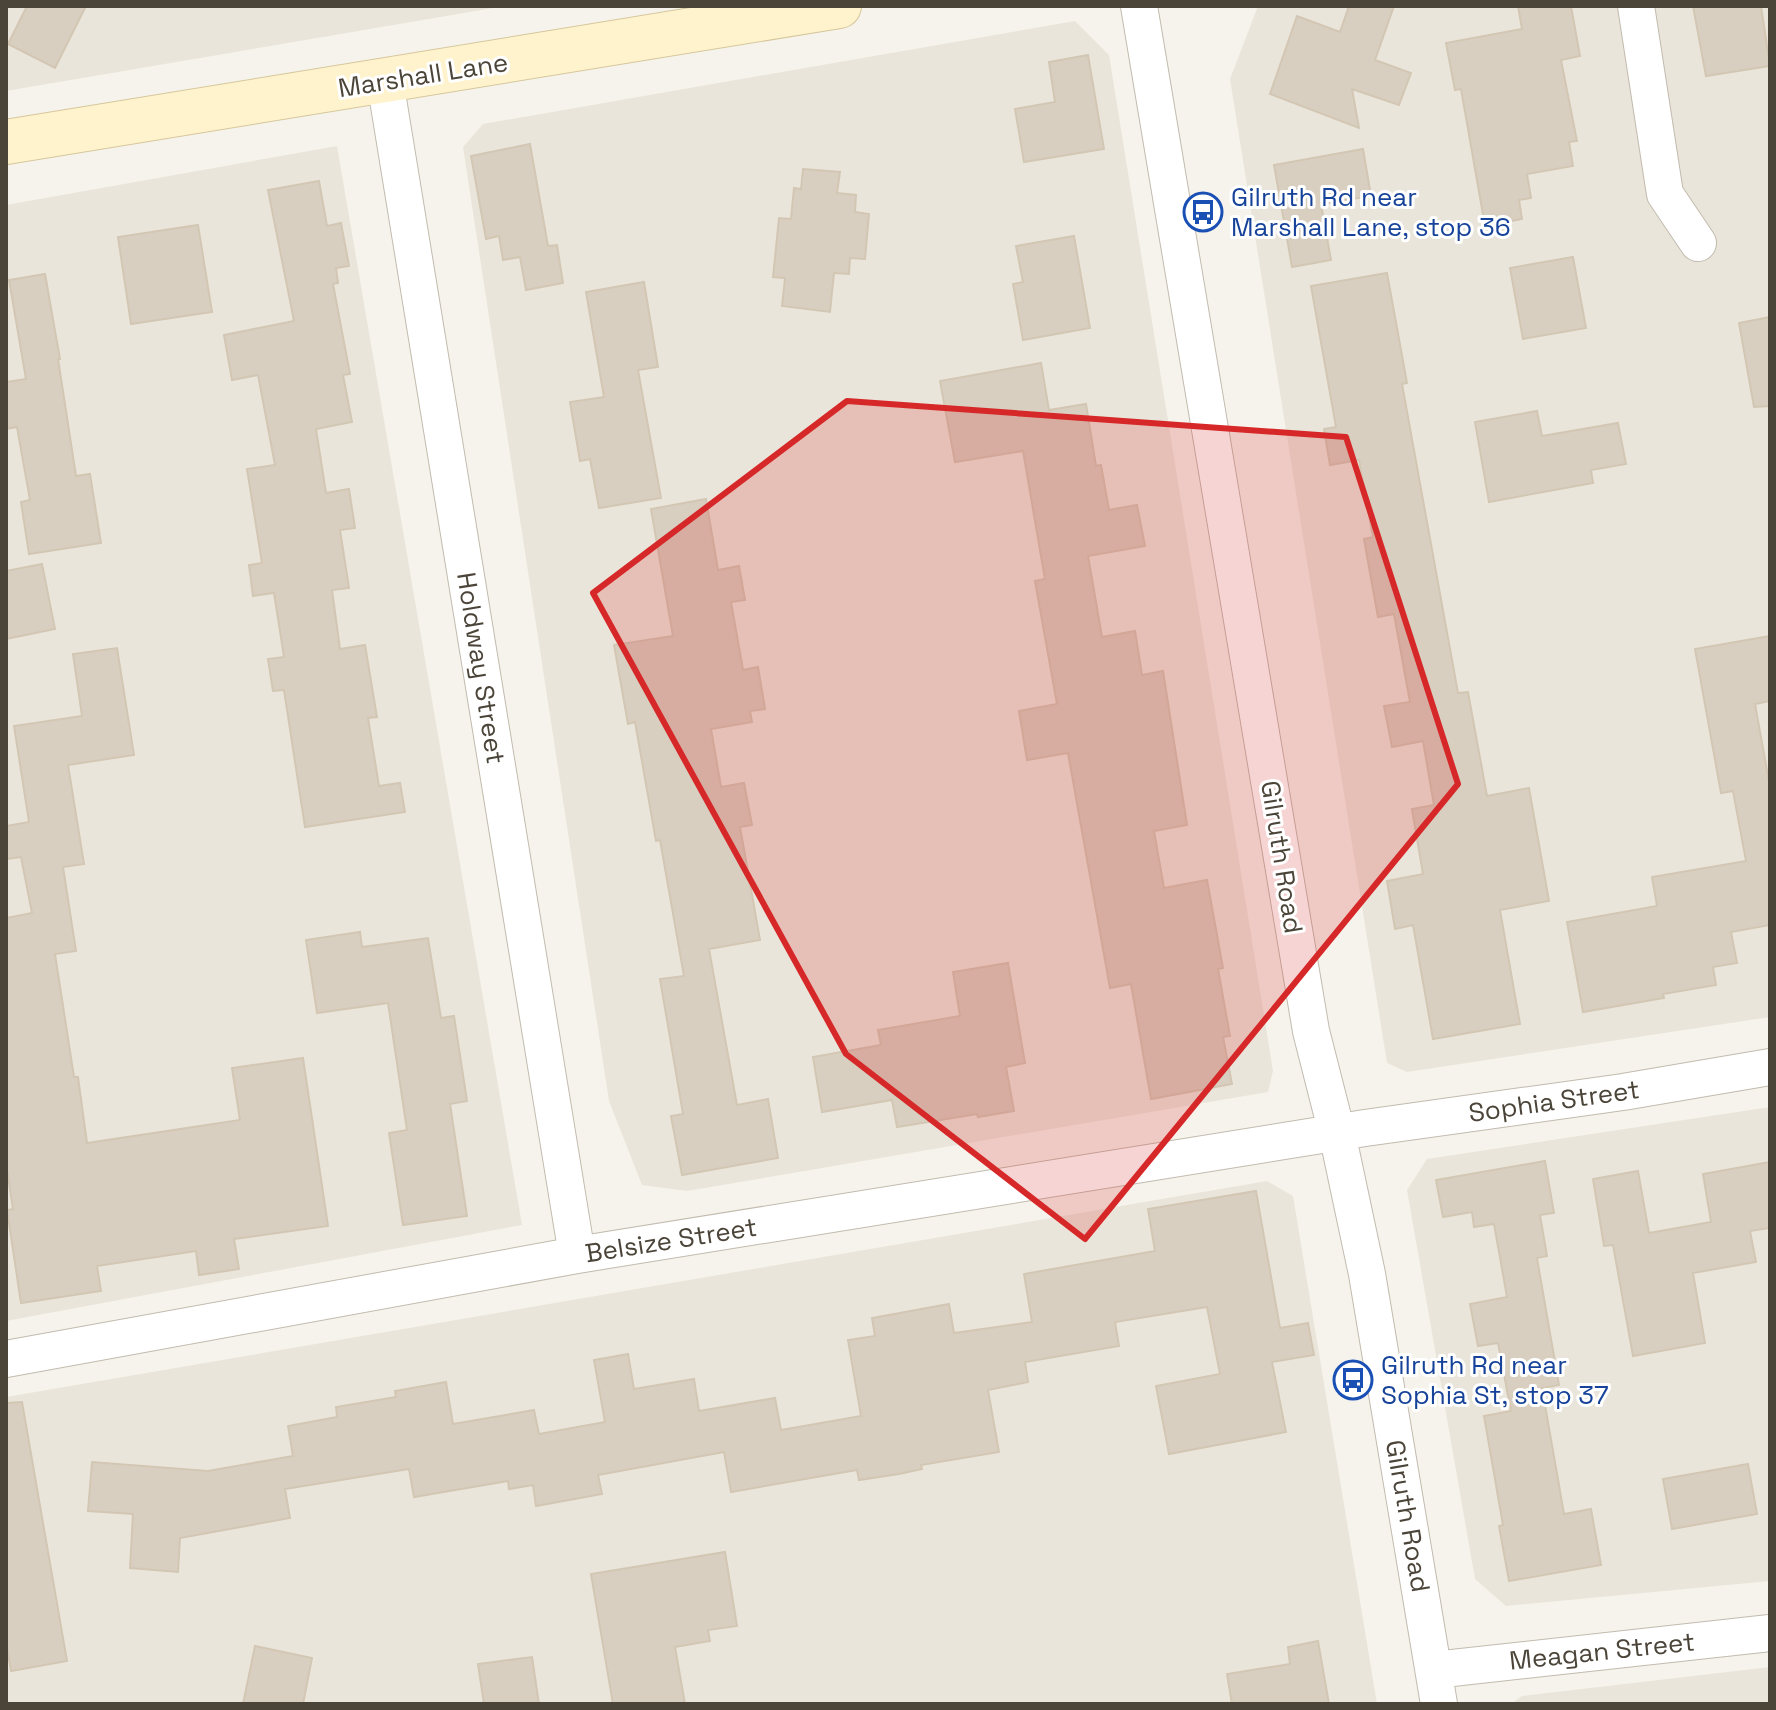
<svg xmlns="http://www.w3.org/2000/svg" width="1776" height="1710" font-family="'Space Grotesk',sans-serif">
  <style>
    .residential { fill: #eae5da }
    .building { fill: #d8cfc1; stroke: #d3c7b4; stroke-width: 2 }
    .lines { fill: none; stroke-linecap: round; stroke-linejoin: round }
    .street-casing { stroke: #c2bbae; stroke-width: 38 }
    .secondary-casing { stroke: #d6c79b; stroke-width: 46 }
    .street { stroke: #fff; stroke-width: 36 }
    .secondary { stroke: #fff3cd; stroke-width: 44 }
    .marked { fill: #d62828; fill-opacity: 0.2; stroke: #d62828; stroke-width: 6; stroke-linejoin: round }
    .labels { text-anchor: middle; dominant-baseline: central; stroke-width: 6; stroke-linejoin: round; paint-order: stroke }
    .street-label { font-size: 26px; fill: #4b4439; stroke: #fff }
    .transit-label { font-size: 26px; fill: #164399; stroke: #fff; text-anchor: start }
  </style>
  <rect width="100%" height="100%" fill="#f6f3ec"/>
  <path class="residential" d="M 6,6 L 505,6 L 6,91 Z
    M 1258,6 L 1770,6 L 1770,1017 L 1407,1072 L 1387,1063 L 1230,79 Z
    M 1075,21 L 1109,55 L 1273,1071 L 1268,1092 L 687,1191 L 642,1185 L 609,1101 L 463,147 L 483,124 Z
    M 337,146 L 522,1225 L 6,1321 L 6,205 Z
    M 1770,1107 L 1770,1581 L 1506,1606 L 1475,1579 L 1407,1190 L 1427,1159 Z
    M 1267,1181 L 1293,1196 L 1377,1704 L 6,1704 L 6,1397 Z
    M 1770,1667 L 1770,1704 L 1511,1704 L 1522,1696 Z"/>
  <path class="building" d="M 27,6 L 86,6 L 55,68 L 8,44 Z
    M 1349,6 L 1394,6 L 1375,60 L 1411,73 L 1399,105 L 1352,89 L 1359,128 L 1270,94 L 1297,16 L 1340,32 Z
    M 1518,6 L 1571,6 L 1580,56 L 1561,60 L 1577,141 L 1569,142 L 1573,166 L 1527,174 L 1531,198 L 1519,200 L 1522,219 L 1485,226 L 1461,89 L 1455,90 L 1446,43 L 1522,29 Z
    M 1693,6 L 1761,6 L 1770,66 L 1706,76 Z
    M 1088,55 L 1104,149 L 1024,162 L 1015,109 L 1055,102 L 1049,62 Z
    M 530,144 L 548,246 L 557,245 L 563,283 L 526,290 L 520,257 L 503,260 L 499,236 L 486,239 L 471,156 Z
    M 1363,149 L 1371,196 L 1321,204 L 1331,260 L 1292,267 L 1274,165 Z
    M 803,169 L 840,172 L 837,193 L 856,195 L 855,212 L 869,214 L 865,259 L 850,258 L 849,274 L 834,273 L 830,312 L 782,306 L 785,278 L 773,277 L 779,218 L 791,219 L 794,188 L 801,189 Z
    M 319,181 L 327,226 L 341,223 L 349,266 L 336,268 L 338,283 L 333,284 L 350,374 L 343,375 L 352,422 L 316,429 L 326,493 L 349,489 L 355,528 L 340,530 L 349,588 L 332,590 L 340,649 L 365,645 L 377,717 L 368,718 L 379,786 L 400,783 L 405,812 L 305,827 L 284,690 L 273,691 L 268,659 L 284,657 L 274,593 L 253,596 L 249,565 L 262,563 L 247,469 L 275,465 L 258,375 L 232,380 L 224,335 L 294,321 L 268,190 Z
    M 198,225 L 212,312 L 131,324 L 118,237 Z
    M 1074,236 L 1090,328 L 1023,340 L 1013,284 L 1023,282 L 1016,246 Z
    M 1573,257 L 1586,328 L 1523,339 L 1510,268 Z
    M 1387,273 L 1407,383 L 1402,384 L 1458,693 L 1468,692 L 1487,796 L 1529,788 L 1549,901 L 1500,910 L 1520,1024 L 1433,1039 L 1413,925 L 1395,929 L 1387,881 L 1423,874 L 1412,809 L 1434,805 L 1423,741 L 1392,747 L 1384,706 L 1410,702 L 1394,614 L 1378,617 L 1364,539 L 1373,537 L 1359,460 L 1330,465 L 1324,429 L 1336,427 L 1311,286 Z
    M 45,274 L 60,359 L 58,359 L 76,476 L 90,474 L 101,543 L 29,554 L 21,502 L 30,500 L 17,427 L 6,429 L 6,382 L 26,379 L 9,280 Z
    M 644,282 L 658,367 L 638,370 L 661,498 L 599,508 L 590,459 L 580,461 L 570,402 L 604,397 L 586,292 Z
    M 1770,317 L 1770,406 L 1754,407 L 1739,323 Z
    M 1041,363 L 1049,410 L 1086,404 L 1096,466 L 1101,465 L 1109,510 L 1137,505 L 1145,546 L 1088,556 L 1102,637 L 1135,631 L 1142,675 L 1163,671 L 1187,825 L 1154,831 L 1164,888 L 1207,880 L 1223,968 L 1218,969 L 1230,1036 L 1223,1037 L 1232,1084 L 1151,1099 L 1131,984 L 1110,988 L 1068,753 L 1027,760 L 1019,711 L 1057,704 L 1035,581 L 1045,579 L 1023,451 L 955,462 L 940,381 Z
    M 1537,411 L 1542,436 L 1618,423 L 1626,464 L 1591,470 L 1593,483 L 1489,502 L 1475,422 Z
    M 706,499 L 718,570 L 739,566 L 745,600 L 731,602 L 743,670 L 758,667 L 765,709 L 750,711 L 752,722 L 711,729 L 721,787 L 744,783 L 752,825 L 740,827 L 760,940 L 709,949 L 737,1105 L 768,1099 L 778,1158 L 682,1175 L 671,1116 L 683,1114 L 660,979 L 684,976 L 660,840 L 656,841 L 635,722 L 628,724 L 614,645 L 673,636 L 651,509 Z
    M 42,564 L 55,629 L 6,639 L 6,571 Z
    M 1770,636 L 1770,701 L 1755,704 L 1770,787 L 1770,925 L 1731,932 L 1737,963 L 1713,967 L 1716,985 L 1663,994 L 1664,998 L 1583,1012 L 1567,922 L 1657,906 L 1652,877 L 1746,861 L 1733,791 L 1721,793 L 1695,649 Z
    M 117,648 L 134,755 L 68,765 L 84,864 L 63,867 L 76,951 L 55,954 L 74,1077 L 78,1077 L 87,1143 L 240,1120 L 232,1068 L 303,1058 L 328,1226 L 234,1239 L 239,1269 L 199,1275 L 196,1251 L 97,1266 L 101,1291 L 21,1303 L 7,1210 L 13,1209 L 6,1163 L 6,918 L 32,913 L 21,857 L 6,859 L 6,826 L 29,822 L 14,726 L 82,716 L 73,654 Z
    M 360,932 L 362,947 L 428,938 L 441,1018 L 454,1016 L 467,1101 L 450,1104 L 467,1216 L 403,1225 L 389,1133 L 407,1130 L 388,1003 L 317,1013 L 306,940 Z
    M 1008,963 L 1025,1063 L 1006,1067 L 1014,1111 L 978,1117 L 977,1114 L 897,1127 L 892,1100 L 822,1112 L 813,1057 L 881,1045 L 878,1030 L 960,1016 L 953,972 Z
    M 1545,1161 L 1554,1213 L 1540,1215 L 1547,1256 L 1537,1258 L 1559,1385 L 1542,1388 L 1564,1514 L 1591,1509 L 1601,1565 L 1509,1581 L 1499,1526 L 1503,1525 L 1484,1416 L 1511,1411 L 1498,1343 L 1478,1346 L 1470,1304 L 1507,1297 L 1494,1224 L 1474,1227 L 1472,1212 L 1443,1217 L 1436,1180 Z
    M 1770,1162 L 1770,1228 L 1750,1231 L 1756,1262 L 1693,1273 L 1705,1343 L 1633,1356 L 1613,1245 L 1604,1246 L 1593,1179 L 1638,1171 L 1649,1233 L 1711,1222 L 1703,1174 Z
    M 1256,1191 L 1280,1328 L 1308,1323 L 1314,1355 L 1272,1362 L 1286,1432 L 1169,1454 L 1156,1386 L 1220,1374 L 1207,1307 L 1115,1322 L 1119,1346 L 1025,1362 L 1028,1382 L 988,1390 L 999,1452 L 921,1465 L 922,1469 L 899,1474 L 859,1480 L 857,1470 L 731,1492 L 724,1452 L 598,1475 L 602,1494 L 536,1506 L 533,1485 L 509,1489 L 508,1481 L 414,1497 L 409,1469 L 285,1489 L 290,1518 L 180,1538 L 178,1572 L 130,1568 L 133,1514 L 88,1511 L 92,1462 L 208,1471 L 293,1456 L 288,1426 L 337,1417 L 336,1407 L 396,1397 L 395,1391 L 446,1382 L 453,1424 L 534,1410 L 539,1434 L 605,1422 L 594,1360 L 628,1354 L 634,1389 L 694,1379 L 699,1411 L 775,1398 L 781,1430 L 861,1416 L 848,1340 L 875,1336 L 872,1318 L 949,1304 L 954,1333 L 1032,1322 L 1024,1274 L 1155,1251 L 1148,1209 Z
    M 22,1402 L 67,1661 L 11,1671 L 6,1642 L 6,1403 Z
    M 1748,1464 L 1757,1514 L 1672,1529 L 1663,1479 Z
    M 725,1552 L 737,1626 L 708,1630 L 710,1641 L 675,1647 L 685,1704 L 613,1704 L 591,1574 Z
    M 1318,1641 L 1329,1704 L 1232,1704 L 1227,1674 L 1290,1664 L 1288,1647 Z
    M 255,1646 L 312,1658 L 303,1704 L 243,1704 Z
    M 532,1657 L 539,1704 L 484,1704 L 478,1664 Z"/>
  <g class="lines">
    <g class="street-casing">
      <path id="street" d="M 1139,6 L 1311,1031 L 1337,1133 L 1367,1274 L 1439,1704
        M 1636,6 L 1665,194 L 1698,243
        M 385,81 L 577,1255
        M 6,1359 L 577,1255 L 1365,1128 L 1623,1092 L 1770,1067
        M 1434,1670 L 1770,1633"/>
    </g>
    <g class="secondary-casing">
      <path id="secondary" d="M 6,142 L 839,6"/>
    </g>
    <use href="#street" class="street"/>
    <use href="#secondary" class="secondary"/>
  </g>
  <path class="marked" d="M 847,401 L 1346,437 L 1458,784 L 1085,1239 L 846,1054 L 593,593 Z"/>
  <defs>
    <g id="bus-ring" transform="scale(2)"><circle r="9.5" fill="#fff" stroke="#1a4fb4" stroke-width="1.5"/><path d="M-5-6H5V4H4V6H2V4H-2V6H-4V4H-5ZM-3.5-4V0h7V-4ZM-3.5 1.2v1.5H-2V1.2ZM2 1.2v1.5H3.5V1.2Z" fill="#1a4fb4"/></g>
  </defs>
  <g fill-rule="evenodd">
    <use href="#bus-ring" x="1203" y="212"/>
    <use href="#bus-ring" x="1353" y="1380"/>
  </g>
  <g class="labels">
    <g class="street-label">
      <text transform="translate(423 75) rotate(-9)">Marshall Lane</text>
      <text transform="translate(481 668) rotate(81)">Holdway Street</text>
      <text transform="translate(1282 857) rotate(81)">Gilruth Road</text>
      <text transform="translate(1554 1101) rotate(-8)">Sophia Street</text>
      <text transform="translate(671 1240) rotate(-9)">Belsize Street</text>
      <text transform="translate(1408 1516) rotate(80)">Gilruth Road</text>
      <text transform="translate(1602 1651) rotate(-6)">Meagan Street</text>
    </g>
    <g class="transit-label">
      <text x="1231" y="197">Gilruth Rd near<tspan x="1231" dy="30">Marshall Lane, stop 36</tspan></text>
      <text x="1381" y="1365">Gilruth Rd near<tspan x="1381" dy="30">Sophia St, stop 37</tspan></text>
    </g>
  </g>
  <rect width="1776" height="1710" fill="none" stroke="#4b4439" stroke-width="16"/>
</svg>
